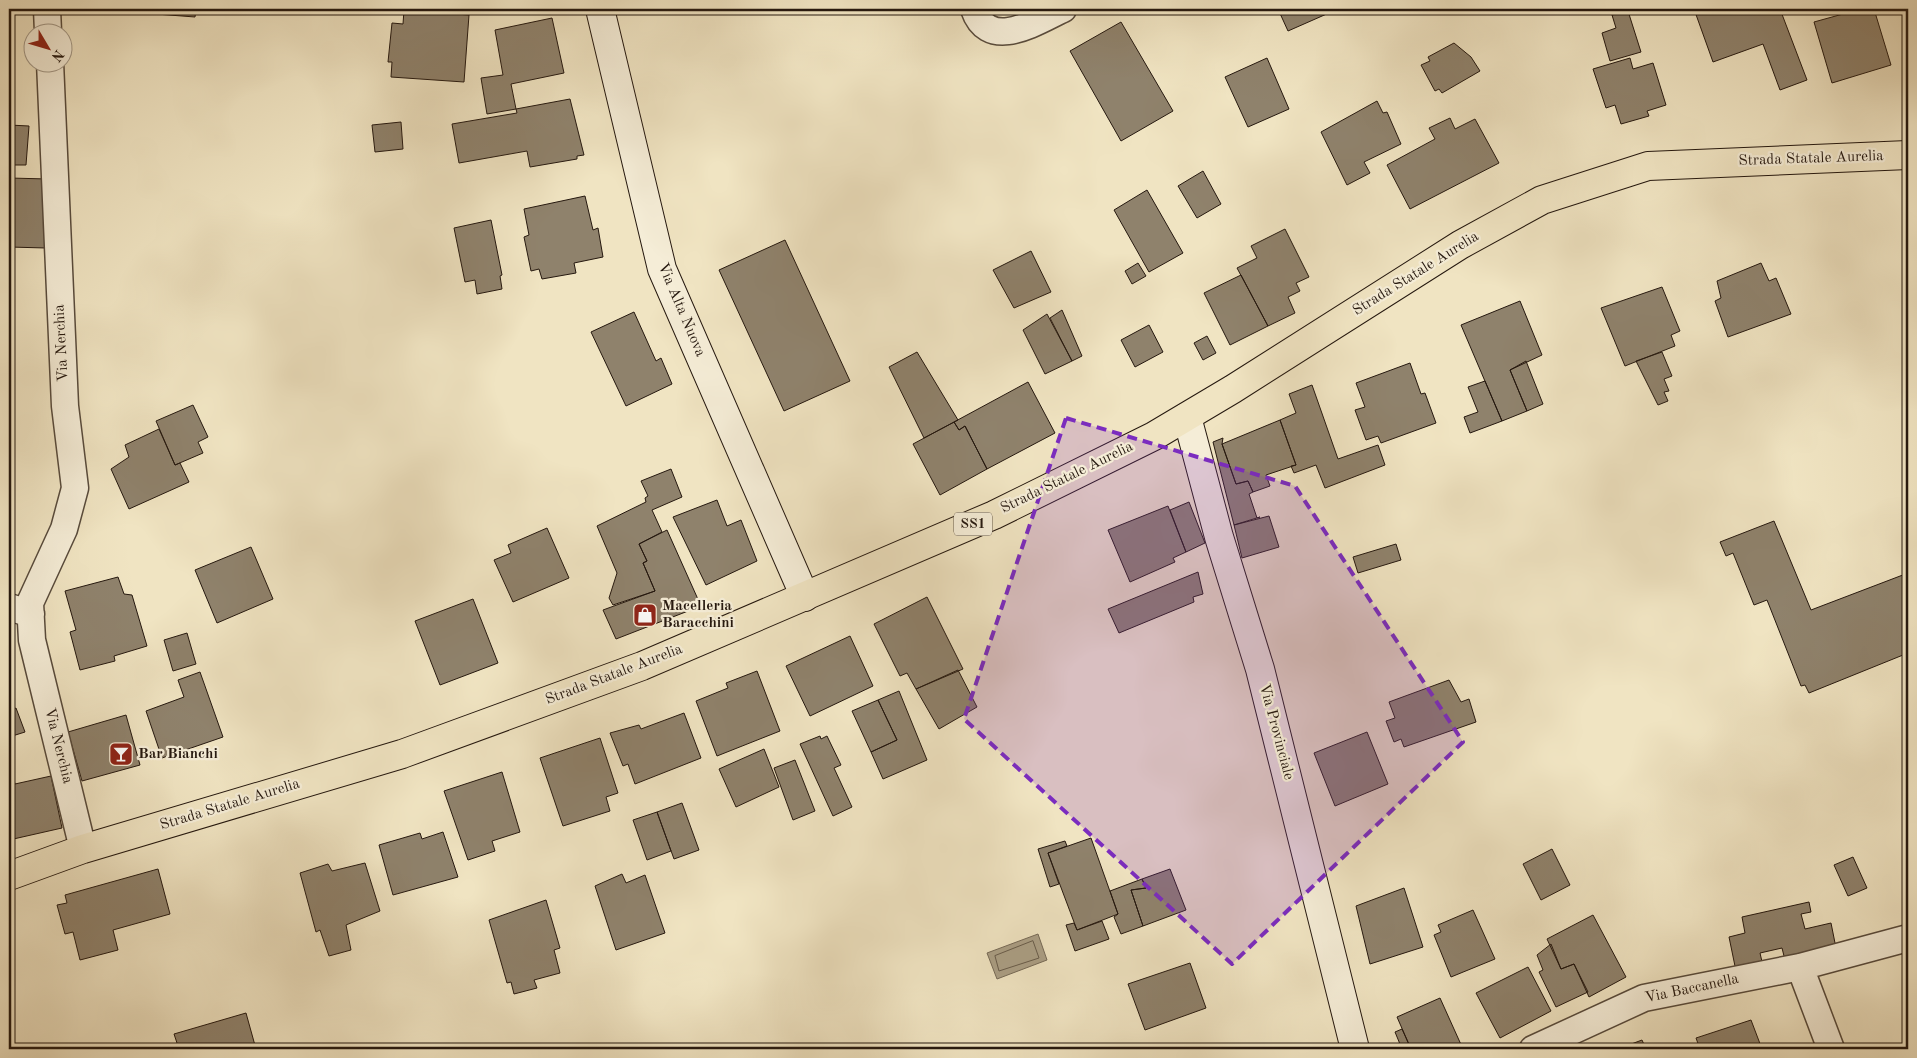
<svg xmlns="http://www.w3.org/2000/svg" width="1917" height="1058" font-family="'Old Standard TT',serif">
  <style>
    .water { fill: #ab9f85; stroke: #756956 }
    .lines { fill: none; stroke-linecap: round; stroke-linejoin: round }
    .shore { stroke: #685c4a; stroke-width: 1 }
    .building { fill: #8f826c; stroke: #25180f }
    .street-casing { stroke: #584b3c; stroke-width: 29 }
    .secondary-casing { stroke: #25180f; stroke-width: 30 }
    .primary-casing { stroke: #25180f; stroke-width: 30 }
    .street { stroke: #f5edd7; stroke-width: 26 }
    .secondary { stroke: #f5edd7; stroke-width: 28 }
    .primary { stroke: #f0e4c2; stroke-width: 28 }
    .marked { fill: #7b2cbf; fill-opacity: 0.2; stroke: #7b2cbf; stroke-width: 4; stroke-dasharray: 10 6; stroke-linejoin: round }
    .labels { text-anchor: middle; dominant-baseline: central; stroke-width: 4.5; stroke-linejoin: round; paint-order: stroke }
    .shield { fill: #f5edd7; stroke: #63584b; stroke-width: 1 }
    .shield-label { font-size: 14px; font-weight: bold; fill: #25180f }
    .street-label { font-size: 15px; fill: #25180f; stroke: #f5edd7 }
    .poi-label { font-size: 15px; font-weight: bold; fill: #25180f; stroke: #f5edd7; text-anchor: start }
  </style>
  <rect width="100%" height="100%" fill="#f0e4c2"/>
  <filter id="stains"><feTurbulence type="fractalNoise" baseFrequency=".004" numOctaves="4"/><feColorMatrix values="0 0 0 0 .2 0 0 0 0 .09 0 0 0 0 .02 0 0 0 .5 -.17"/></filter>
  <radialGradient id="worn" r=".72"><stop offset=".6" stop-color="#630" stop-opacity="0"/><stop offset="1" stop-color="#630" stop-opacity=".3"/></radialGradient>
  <path class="water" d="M 1038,934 L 1047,960 L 997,979 L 987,953 Z"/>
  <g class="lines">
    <path class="shore" d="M 1033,941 L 1039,958 L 999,971 L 995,956 Z"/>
  </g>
  <path class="building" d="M 130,9 L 196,9 L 195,17 L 130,12 Z
    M 1278,9 L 1338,9 L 1288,31 Z
    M 1694,9 L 1780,9 L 1807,80 L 1780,90 L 1763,44 L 1713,62 Z
    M 1861,9 L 1874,9 L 1891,65 L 1832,83 L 1814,22 Z
    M 404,10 L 469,15 L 464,82 L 391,77 L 392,62 L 388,62 L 392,23 L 403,24 Z
    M 1628,11 L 1641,52 L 1610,61 L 1602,33 L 1616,28 L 1612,15 Z
    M 552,18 L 564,73 L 511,84 L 516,109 L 487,114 L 481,78 L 503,75 L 495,30 Z
    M 1121,22 L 1173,111 L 1121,141 L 1070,51 Z
    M 1454,43 L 1471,57 L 1480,71 L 1442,93 L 1439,89 L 1435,91 L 1421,65 L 1430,61 L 1428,57 Z
    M 1267,58 L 1289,109 L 1248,127 L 1225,77 Z
    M 1630,58 L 1633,69 L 1653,63 L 1666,105 L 1647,111 L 1649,116 L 1621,124 L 1615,105 L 1606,108 L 1593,69 Z
    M 570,99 L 584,155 L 577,156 L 577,159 L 530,167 L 527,151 L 459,163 L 452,124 L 517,113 L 516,109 Z
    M 1377,101 L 1383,113 L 1387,112 L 1401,144 L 1364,162 L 1370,173 L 1347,185 L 1321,132 Z
    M 1450,118 L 1455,129 L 1475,119 L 1499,163 L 1410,209 L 1387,165 L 1435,139 L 1429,128 Z
    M 401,122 L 403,149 L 375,152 L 372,125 Z
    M 9,125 L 29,126 L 26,165 L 9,165 Z
    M 1203,171 L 1221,204 L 1197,218 L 1178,186 Z
    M 9,178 L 48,179 L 46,248 L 9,247 Z
    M 1147,190 L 1183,253 L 1149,272 L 1114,210 Z
    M 585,196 L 593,230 L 598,228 L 603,257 L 574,263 L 576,273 L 542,279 L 539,269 L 531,271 L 524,237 L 529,235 L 524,209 Z
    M 491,220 L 502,275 L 500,276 L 502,289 L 477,294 L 475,280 L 465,282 L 454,228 Z
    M 1285,229 L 1309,277 L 1296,283 L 1300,291 L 1288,297 L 1295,313 L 1268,326 L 1237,268 L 1257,258 L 1251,246 Z
    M 785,240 L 850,381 L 784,411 L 719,270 Z
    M 1031,251 L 1051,292 L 1014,308 L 993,270 Z
    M 1138,263 L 1146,276 L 1132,284 L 1125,271 Z
    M 1761,263 L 1769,281 L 1776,278 L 1791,314 L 1728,337 L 1715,301 L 1721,298 L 1717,281 Z
    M 1241,275 L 1268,326 L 1230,345 L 1204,293 Z
    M 1662,287 L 1680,331 L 1671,335 L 1675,346 L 1625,366 L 1601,308 Z
    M 1520,301 L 1542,355 L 1510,370 L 1527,411 L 1502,421 L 1461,325 Z
    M 1062,310 L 1082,356 L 1072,361 L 1050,318 Z
    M 634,312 L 656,361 L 661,358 L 672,384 L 626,406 L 591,332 Z
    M 1047,314 L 1072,361 L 1045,374 L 1023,330 Z
    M 1149,325 L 1163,352 L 1135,367 L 1121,340 Z
    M 1207,336 L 1216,353 L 1203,360 L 1194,343 Z
    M 917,352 L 958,420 L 924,438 L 889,367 Z
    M 1662,352 L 1672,376 L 1664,379 L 1669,391 L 1664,392 L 1668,401 L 1658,405 L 1636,361 Z
    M 1526,361 L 1543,404 L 1527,411 L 1510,370 Z
    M 1410,363 L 1421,394 L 1425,393 L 1436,423 L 1381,443 L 1378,436 L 1366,440 L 1355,410 L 1365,407 L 1356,383 Z
    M 1485,381 L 1502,421 L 1470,433 L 1464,417 L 1478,412 L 1468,387 Z
    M 1028,382 L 1055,433 L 987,469 L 965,426 L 959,430 L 954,422 Z
    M 1312,385 L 1338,459 L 1378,445 L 1385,465 L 1325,488 L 1316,465 L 1294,473 L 1291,466 L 1296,465 L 1280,420 L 1296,413 L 1289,394 Z
    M 193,405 L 208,437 L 198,442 L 203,453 L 175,465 L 156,421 Z
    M 1280,420 L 1296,465 L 1266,475 L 1270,486 L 1253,492 L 1248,481 L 1236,484 L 1222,444 Z
    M 954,422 L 959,430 L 965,426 L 987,469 L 940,495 L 913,444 Z
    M 159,429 L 175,465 L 180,463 L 189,482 L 129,509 L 111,469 L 129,457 L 125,445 Z
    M 1223,438 L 1222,444 L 1236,484 L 1248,481 L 1253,492 L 1249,494 L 1257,518 L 1260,517 L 1234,525 L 1213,442 Z
    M 671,469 L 682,497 L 652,510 L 662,532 L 639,544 L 647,561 L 643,563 L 655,591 L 613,605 L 609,598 L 617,573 L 597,526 L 646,502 L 645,498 L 648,496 L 641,481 Z
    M 717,500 L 727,526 L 741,520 L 757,561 L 706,585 L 673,517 Z
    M 1189,502 L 1205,543 L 1186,552 L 1170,510 Z
    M 1168,506 L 1186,552 L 1173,558 L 1175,562 L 1130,582 L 1108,530 Z
    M 1269,516 L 1279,547 L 1242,558 L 1234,525 Z
    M 1774,521 L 1811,610 L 1908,573 L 1908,653 L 1809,693 L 1805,685 L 1801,686 L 1767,600 L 1754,605 L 1733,553 L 1726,556 L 1720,542 Z
    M 547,528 L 569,578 L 513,602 L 494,560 L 511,553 L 508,545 Z
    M 667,530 L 701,606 L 616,639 L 603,610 L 655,591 L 643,563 L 647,561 L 639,544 Z
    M 1396,544 L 1401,560 L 1358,573 L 1353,557 Z
    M 251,547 L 273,599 L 217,623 L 195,570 Z
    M 1198,572 L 1203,594 L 1193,597 L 1194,602 L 1119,633 L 1108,609 Z
    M 118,577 L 124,594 L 132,595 L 147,646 L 114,656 L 115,661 L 80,670 L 70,632 L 76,630 L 65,591 Z
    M 927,597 L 963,669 L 916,689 L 907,673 L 900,676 L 874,624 Z
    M 473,599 L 498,663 L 440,685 L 415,621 Z
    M 187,633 L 196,664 L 173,671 L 164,640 Z
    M 850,636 L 873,686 L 810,716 L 786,666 Z
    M 958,670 L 977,707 L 939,729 L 916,689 Z
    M 757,671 L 780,731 L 717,756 L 696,701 L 728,688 L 726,683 Z
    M 200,672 L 223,737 L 162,758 L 146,711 L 184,697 L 178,680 Z
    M 1449,680 L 1461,702 L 1469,699 L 1476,722 L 1404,747 L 1401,739 L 1394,742 L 1386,721 L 1395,718 L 1389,702 Z
    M 899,691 L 927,760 L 883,779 L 871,752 L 897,740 L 878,700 Z
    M 878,700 L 897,740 L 871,752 L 852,711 Z
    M 16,708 L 25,732 L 9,737 L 9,711 Z
    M 684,713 L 701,758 L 635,784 L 628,764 L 623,766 L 610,733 L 639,725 L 641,729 Z
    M 126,715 L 140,765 L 82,781 L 68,732 Z
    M 1367,732 L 1388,784 L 1335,806 L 1314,753 Z
    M 820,736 L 821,739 L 827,736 L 841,765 L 834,768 L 852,807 L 833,816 L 800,744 Z
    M 600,738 L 618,793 L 606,797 L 610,811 L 563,826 L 540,758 Z
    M 764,749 L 779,787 L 736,807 L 719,769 Z
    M 795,760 L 815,811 L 793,820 L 774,768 Z
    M 9,761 L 15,784 L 51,776 L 62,828 L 9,840 Z
    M 502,772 L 520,832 L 492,841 L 495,851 L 468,860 L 444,791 Z
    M 682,803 L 699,850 L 674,859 L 657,812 Z
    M 657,812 L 671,851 L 647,860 L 633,820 Z
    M 443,832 L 458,877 L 393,895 L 379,845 L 420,833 L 422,839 Z
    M 1091,838 L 1118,914 L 1077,930 L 1048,853 Z
    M 1065,841 L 1067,846 L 1048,853 L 1059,884 L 1050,887 L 1038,849 Z
    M 1552,849 L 1570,885 L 1541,900 L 1523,864 Z
    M 1853,857 L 1867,888 L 1848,896 L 1834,865 Z
    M 365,863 L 380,911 L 346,925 L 351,950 L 329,956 L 320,930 L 316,932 L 300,873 L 328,864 L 332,871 Z
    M 158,869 L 170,914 L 113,930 L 118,950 L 80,960 L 73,932 L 65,934 L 57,905 L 67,903 L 65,895 Z
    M 1170,869 L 1186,910 L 1143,926 L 1131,890 L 1146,888 L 1142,879 Z
    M 622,874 L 626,883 L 645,875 L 665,933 L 616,950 L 595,886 Z
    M 1142,879 L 1146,888 L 1131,890 L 1143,926 L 1121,934 L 1114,917 L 1118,914 L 1110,891 Z
    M 1404,888 L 1423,947 L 1370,964 L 1356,906 Z
    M 546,900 L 560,948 L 554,950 L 560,973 L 534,980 L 537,988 L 514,994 L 511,982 L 507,983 L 489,920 Z
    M 1809,902 L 1811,912 L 1801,914 L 1805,929 L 1831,923 L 1837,953 L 1786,964 L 1782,948 L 1760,953 L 1763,966 L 1736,971 L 1729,937 L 1745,933 L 1742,917 Z
    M 1473,910 L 1495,959 L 1451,977 L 1434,935 L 1441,932 L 1438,925 Z
    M 1593,915 L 1626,977 L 1589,997 L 1574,964 L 1561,969 L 1547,939 Z
    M 1102,921 L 1109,939 L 1075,951 L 1066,925 L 1074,923 L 1077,930 Z
    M 1551,944 L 1561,969 L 1574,964 L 1588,992 L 1556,1007 L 1539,972 L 1543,970 L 1537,955 Z
    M 1190,963 L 1206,1008 L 1145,1030 L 1128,984 Z
    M 1528,967 L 1551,1011 L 1500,1038 L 1476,993 Z
    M 1440,998 L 1463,1049 L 1411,1049 L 1397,1017 Z
    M 246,1013 L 256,1049 L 179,1049 L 174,1034 Z
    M 1751,1020 L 1762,1049 L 1700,1049 L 1696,1038 Z
    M 1402,1029 L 1411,1049 L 1402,1049 L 1395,1032 Z
    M 1642,1040 L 1646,1049 L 1618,1049 Z"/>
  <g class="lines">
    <g class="street-casing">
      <path id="street" d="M 47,9 L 48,32
        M 974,9 C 989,53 1037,21 1063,9
        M 50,62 L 65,406 L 75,488 L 64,529 L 30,603 L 32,640 L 83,849
        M 9,607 L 31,614
        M 1800,967 L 1831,1049
        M 1533,1049 L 1644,998 L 1800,967 L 1908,938"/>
    </g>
    <g class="secondary-casing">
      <path id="secondary" d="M 600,9 L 662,269 L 805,597
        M 1187,417 L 1219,537 L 1260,669 L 1355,1049"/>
    </g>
    <g class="primary-casing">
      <path id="primary" d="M 9,876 L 83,849 L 402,754 L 642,666 L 994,515 L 1154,436 L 1233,389 L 1460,245 L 1542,200 L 1648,166 L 1908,155"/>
    </g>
    <use href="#street" class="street"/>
    <use href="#secondary" class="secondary"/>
    <use href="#primary" class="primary"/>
  </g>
  <path class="marked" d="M 1066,418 L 1295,486 L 1463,742 L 1232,964 L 964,719 Z"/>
  <defs>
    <g id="shop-square" transform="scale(1.25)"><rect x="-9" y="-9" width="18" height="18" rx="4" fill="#8f2418" stroke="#f5edd7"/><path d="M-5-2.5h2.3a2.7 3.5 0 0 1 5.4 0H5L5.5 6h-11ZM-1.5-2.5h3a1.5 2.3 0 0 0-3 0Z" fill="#fff"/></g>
    <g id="bar-square" transform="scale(1.25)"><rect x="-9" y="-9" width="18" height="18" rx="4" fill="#8f2418" stroke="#f5edd7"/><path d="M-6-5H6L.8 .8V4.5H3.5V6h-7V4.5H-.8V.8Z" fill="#fff"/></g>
  </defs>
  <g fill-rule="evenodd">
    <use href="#shop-square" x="645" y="615"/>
    <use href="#bar-square" x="121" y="754"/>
  </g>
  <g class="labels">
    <rect class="shield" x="954" y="512.5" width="38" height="23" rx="4"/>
    <g class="shield-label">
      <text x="973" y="524">SS1</text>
    </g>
    <g class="street-label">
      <text transform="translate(1811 159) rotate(-2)">Strada Statale Aurelia</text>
      <text transform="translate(1416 274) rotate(-32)">Strada Statale Aurelia</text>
      <text transform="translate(681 310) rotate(67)">Via Alta Nuova</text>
      <text transform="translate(62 343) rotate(-93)">Via Nerchia</text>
      <text transform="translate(1067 478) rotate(-26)">Strada Statale Aurelia</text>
      <text transform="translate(614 675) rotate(-21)">Strada Statale Aurelia</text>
      <text transform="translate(1276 732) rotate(75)">Via Provinciale</text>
      <text transform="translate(58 746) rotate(76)">Via Nerchia</text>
      <text transform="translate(230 805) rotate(-17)">Strada Statale Aurelia</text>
      <text transform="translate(1692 989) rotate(-12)">Via Baccanella</text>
    </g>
    <g class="poi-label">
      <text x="662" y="606">Macelleria<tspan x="662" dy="17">Baracchini</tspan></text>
      <text x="138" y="754">Bar Bianchi</text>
    </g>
  </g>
  <rect width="1917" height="1058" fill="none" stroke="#f0e4c2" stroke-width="30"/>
  <rect x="10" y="10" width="1897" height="1038" fill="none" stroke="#25180f" stroke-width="2.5"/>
  <rect x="15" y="15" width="1887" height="1028" fill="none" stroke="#25180f"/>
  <g transform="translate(48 48) rotate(128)"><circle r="24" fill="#f5edd7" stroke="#a29887"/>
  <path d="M0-4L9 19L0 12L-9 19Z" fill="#8f2418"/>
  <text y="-8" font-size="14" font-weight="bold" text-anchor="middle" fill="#25180f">N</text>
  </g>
  <rect width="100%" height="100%" filter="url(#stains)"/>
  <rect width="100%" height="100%" fill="url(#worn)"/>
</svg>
